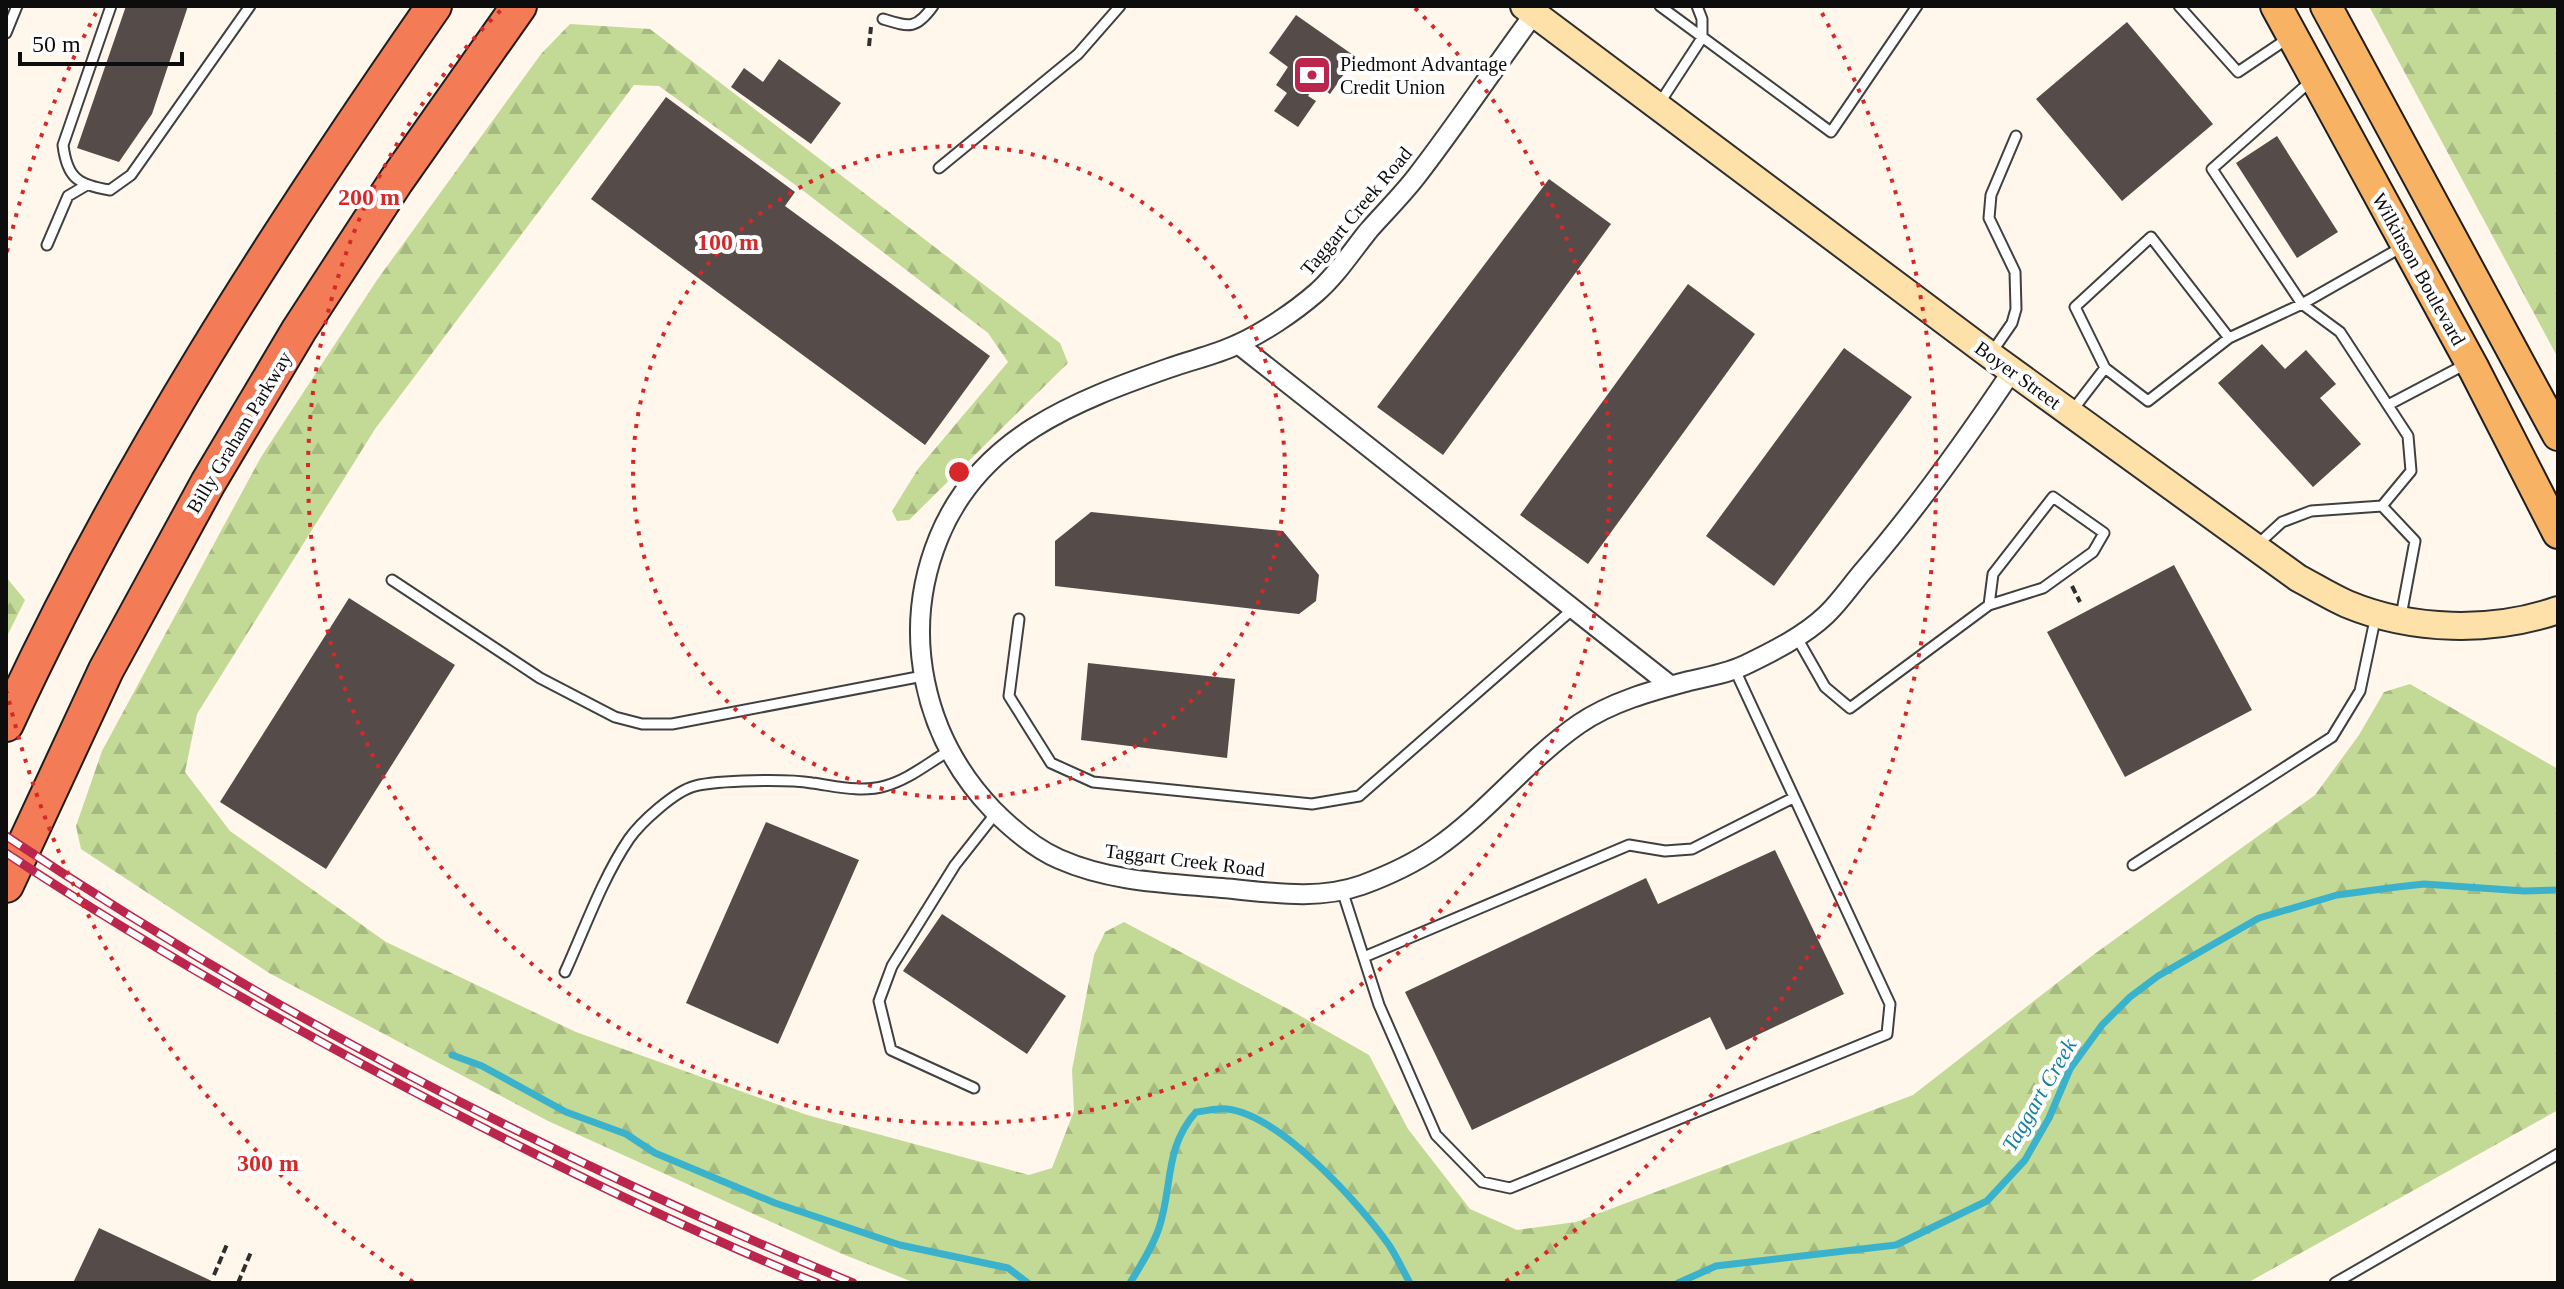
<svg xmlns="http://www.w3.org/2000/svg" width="2564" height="1289" font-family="Georgia,serif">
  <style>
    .forest { fill: url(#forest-firs) }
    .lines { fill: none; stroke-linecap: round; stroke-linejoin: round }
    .stream { stroke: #3ab2cc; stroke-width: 7 }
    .building { fill: #554b49 }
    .lane-casing { stroke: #404040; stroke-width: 13 }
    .street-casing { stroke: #404040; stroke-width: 22 }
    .secondary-casing { stroke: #2f2f2f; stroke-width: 30 }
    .primary-casing { stroke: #1e1e1e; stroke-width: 34 }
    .highway-casing { stroke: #1e1e1e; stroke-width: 38 }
    .path { stroke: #2f2f2f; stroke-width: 4; stroke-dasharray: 8 4; stroke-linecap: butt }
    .lane { stroke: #fff; stroke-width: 9 }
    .street { stroke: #fff; stroke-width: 18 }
    .secondary { stroke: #fee1a8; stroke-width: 26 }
    .primary { stroke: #f7b264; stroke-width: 30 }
    .highway { stroke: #f37b56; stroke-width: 34 }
    .rail-casing { stroke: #bb264f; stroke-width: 9 }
    .rail { stroke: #fff; stroke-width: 6; stroke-dasharray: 18; stroke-linecap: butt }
    .ring { fill: none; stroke: #d62828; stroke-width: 4; stroke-dasharray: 4 8 }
    .labels { text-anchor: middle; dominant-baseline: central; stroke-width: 8; stroke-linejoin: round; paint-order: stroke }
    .poi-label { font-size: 20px; fill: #0d0d0d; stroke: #fff; text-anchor: start }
    .street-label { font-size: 20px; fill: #0d0d0d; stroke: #fff }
    .water-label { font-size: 22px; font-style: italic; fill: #17819d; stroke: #fff }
    .centre { fill: #d62828; stroke: #fff; stroke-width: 4 }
    .ring-label { font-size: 24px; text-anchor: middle; font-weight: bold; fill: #d62828; stroke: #fff; stroke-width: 8; stroke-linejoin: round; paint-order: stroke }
  </style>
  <defs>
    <pattern id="forest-firs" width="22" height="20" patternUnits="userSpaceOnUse" patternTransform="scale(2)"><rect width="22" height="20" fill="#c3d996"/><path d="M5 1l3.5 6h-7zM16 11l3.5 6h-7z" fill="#a6b980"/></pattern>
  </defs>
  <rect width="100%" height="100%" fill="#fff7ec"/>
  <path class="forest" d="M 2369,6 L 2558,6 L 2558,358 Z
    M 570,24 L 650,29 L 1060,343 L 1068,363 L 909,520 L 897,521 L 892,511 L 918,469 L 1008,362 L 988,333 L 801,189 L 659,86 L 634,85 L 375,429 L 197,714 L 185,772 L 230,831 L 386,942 L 576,1032 L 807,1115 L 1029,1175 L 1052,1168 L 1074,1111 L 1072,1070 L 1094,955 L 1105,932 L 1124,922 L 1290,1010 L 1369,1055 L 1408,1129 L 1470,1209 L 1517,1230 L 1576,1222 L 1913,1095 L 2093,955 L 2315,795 L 2359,735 L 2384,692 L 2410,684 L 2558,769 L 2558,1110 L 2247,1283 L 915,1283 L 840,1253 L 548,1121 L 269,973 L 81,849 L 76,826 L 102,751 L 261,457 L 377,280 L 541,54 Z
    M 6,577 L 25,600 L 6,638 Z"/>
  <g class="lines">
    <path class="stream" d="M 452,1055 L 482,1066 L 566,1112 L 626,1134 L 655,1153 L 775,1203 L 900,1245 L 1008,1268 L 1028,1283
      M 1130,1283 C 1141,1265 1152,1248 1159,1228 C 1173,1186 1164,1148 1196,1112 C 1206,1111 1217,1108 1227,1109 C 1280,1115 1359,1203 1389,1245 C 1397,1257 1403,1271 1410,1283
      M 1678,1283 L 1716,1266 L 1896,1245 L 1987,1201 L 2025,1160 L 2049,1118 L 2070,1069 L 2102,1025 L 2130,997 L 2158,976 L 2259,918 L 2337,895 L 2397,887 L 2424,884 L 2524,891 L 2558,890"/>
  </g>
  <path class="building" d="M 126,6 L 188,6 L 152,114 L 119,162 L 77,148 Z
    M 1296,15 L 1356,57 L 1330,94 L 1316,84 L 1308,96 L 1316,101 L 1298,127 L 1274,111 L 1287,93 L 1276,85 L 1288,67 L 1269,53 Z
    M 2127,22 L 2213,124 L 2122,201 L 2036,99 Z
    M 779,59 L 841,103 L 811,144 L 731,87 L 744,68 L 763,82 Z
    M 666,97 L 795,192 L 785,206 L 990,356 L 925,445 L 591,199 Z
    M 2277,136 L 2338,232 L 2297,258 L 2236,163 Z
    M 1549,179 L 1611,224 L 1443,455 L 1377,407 Z
    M 1688,284 L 1755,334 L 1588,564 L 1520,515 Z
    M 2262,344 L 2285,369 L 2306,350 L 2336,384 L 2320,398 L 2361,444 L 2313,487 L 2218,383 Z
    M 1844,348 L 1912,397 L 1774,586 L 1706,536 Z
    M 1091,512 L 1283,531 L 1319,575 L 1316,601 L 1299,614 L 1055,586 L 1055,541 Z
    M 2174,565 L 2252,710 L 2125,777 L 2047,632 Z
    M 349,598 L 455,665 L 326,869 L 220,802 Z
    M 1088,663 L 1235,679 L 1227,758 L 1081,740 Z
    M 766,822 L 859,860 L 778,1044 L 686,1003 Z
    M 1775,850 L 1844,994 L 1726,1050 L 1710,1017 L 1472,1130 L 1405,992 L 1646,878 L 1658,904 Z
    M 942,914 L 1066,996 L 1027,1054 L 903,971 Z
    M 99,1228 L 216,1283 L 73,1283 Z"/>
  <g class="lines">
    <g class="lane-casing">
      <path id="lane" d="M 111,6 L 63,145 C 67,178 78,185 110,190 L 131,175 L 250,6
        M 1660,6 L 1831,132 L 1917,6
        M 2179,6 L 2238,72 L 2287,39
        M 883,19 C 909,27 916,30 933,6
        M 6,33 L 17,6
        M 1659,104 L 1702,38 L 1702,19 L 1697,6
        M 939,168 L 1078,54 L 1120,6
        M 47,245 L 68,196 L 85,186
        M 1992,352 L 2012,323 L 2016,309 L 2015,272 L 1989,218 L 1991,195 L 2016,136
        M 2105,368 L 2148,401 L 2229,338 L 2302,304 L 2402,247
        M 2388,405 L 2466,364
        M 2072,411 L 2105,368 L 2075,307 L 2151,237 L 2229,338
        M 2382,506 L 2415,541 L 2401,616
        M 2257,545 L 2282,522 L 2311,511 L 2382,506 L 2411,471 L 2408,436 L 2340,332 L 2302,304 L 2212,169 L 2312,80
        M 392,580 L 540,678 L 615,717 L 642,724 L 672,724 L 923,676
        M 1019,619 L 1009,696 L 1051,763 L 1093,782 L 1312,804 L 1359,796 L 1573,609
        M 1796,636 L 1825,687 L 1850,708 L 1989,605 L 2043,588 L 2093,552 L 2104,533 L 2053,497 L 1993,574 L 1989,605
        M 2133,865 L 2332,737 L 2360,691 L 2376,615
        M 1342,890 L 1379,1005 L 1436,1135 L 1482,1182 L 1510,1188 L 1887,1034 L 1890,1004 L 1735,670
        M 1364,957 L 1629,845 L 1665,851 L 1692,849 L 1793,798
        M 565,972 C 585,928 602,879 629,839 C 641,822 675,791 695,786 C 718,780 787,779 812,783 C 835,786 861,793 885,786 C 908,780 928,763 949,751
        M 974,1088 L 891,1050 L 879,1001 L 892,966 L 955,865 L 996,813
        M 2335,1283 L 2558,1154"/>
    </g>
    <g class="street-casing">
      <path id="street" d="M 1534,14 C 1494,68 1457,124 1416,177 C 1402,195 1385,212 1369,230 C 1352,251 1336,276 1316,293 C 1294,312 1263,333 1236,345 C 1215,355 1191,360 1169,368 C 1075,401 980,437 939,537 C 900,632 923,737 993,810 C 1012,829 1034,848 1059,859 C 1111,882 1167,883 1222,888 C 1268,892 1317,901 1362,885 C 1389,875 1413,864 1436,848 C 1488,812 1527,760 1579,724 C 1611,702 1651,691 1689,681 C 1708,677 1728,673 1745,665 C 1772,652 1804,636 1826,615 C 1840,602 1851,585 1864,570 C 1918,507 1966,440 2012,371
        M 1238,344 L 1671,686"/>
    </g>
    <g class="secondary-casing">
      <path id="secondary" d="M 1524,6 L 1990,355 L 2298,578 C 2315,587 2331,597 2347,604 C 2412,631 2492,633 2558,610"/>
    </g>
    <g class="primary-casing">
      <path id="primary" d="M 2276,6 L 2474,369 L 2558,533
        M 2326,6 L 2558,435"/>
    </g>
    <g class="highway-casing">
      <path id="highway" d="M 6,724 C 123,470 275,235 434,6
        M 6,885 L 106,670 L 208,483 L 299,330 L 396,181 L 519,6"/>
    </g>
    <path class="path" d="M 869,46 L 871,27
      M 2072,586 L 2080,602
      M 214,1275 L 228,1242
      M 238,1283 L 251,1252"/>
    <use href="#lane" class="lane"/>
    <use href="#street" class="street"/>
    <use href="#secondary" class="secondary"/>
    <use href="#primary" class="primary"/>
    <use href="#highway" class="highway"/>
    <g class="rail-casing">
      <path id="rail" d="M 6,836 C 271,1013 558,1161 853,1283
        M 6,853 C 147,946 295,1030 445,1108 C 566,1171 690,1231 817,1283"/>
    </g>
    <use href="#rail" class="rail"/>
  </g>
  <g class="ring">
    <circle cx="959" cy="472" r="326"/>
    <path d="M1415 8A651 651 0 1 1 503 8"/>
    <path d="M413 1282A977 977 0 0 1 7 692M7 252A977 977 0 0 1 96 13M1822 13A977 977 0 0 1 1505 1282"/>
  </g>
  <defs>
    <g id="bank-square" transform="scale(2)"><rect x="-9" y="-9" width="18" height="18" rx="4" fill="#bb264f" stroke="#fff"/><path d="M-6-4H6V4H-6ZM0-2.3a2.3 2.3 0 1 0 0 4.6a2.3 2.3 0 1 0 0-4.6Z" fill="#fff"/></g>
  </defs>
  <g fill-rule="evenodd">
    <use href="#bank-square" x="1312" y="75"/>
  </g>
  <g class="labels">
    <g class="poi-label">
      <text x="1340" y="64">Piedmont Advantage<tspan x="1340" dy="23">Credit Union</tspan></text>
    </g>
    <g class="street-label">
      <text transform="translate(1356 211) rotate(-50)">Taggart Creek Road</text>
      <text transform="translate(2419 269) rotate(61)">Wilkinson Boulevard</text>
      <text transform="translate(2018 375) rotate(36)">Boyer Street</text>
      <text transform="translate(239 432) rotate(-59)">Billy Graham Parkway</text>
      <text transform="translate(1185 860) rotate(7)">Taggart Creek Road</text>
    </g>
    <g class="water-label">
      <text transform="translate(2039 1095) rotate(-60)">Taggart Creek</text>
    </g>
  </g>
  <circle cx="959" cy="472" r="12" class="centre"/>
  <g class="ring-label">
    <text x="369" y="205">200 m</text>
    <text x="728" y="250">100 m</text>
    <text x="268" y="1171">300 m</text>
  </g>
  <rect width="2564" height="1289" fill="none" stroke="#0d0d0d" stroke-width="16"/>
  <path d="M20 52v12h162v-12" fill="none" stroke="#0d0d0d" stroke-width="4"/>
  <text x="32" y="52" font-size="24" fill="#0d0d0d" stroke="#ffffff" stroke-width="6" paint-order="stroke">50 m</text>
</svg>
